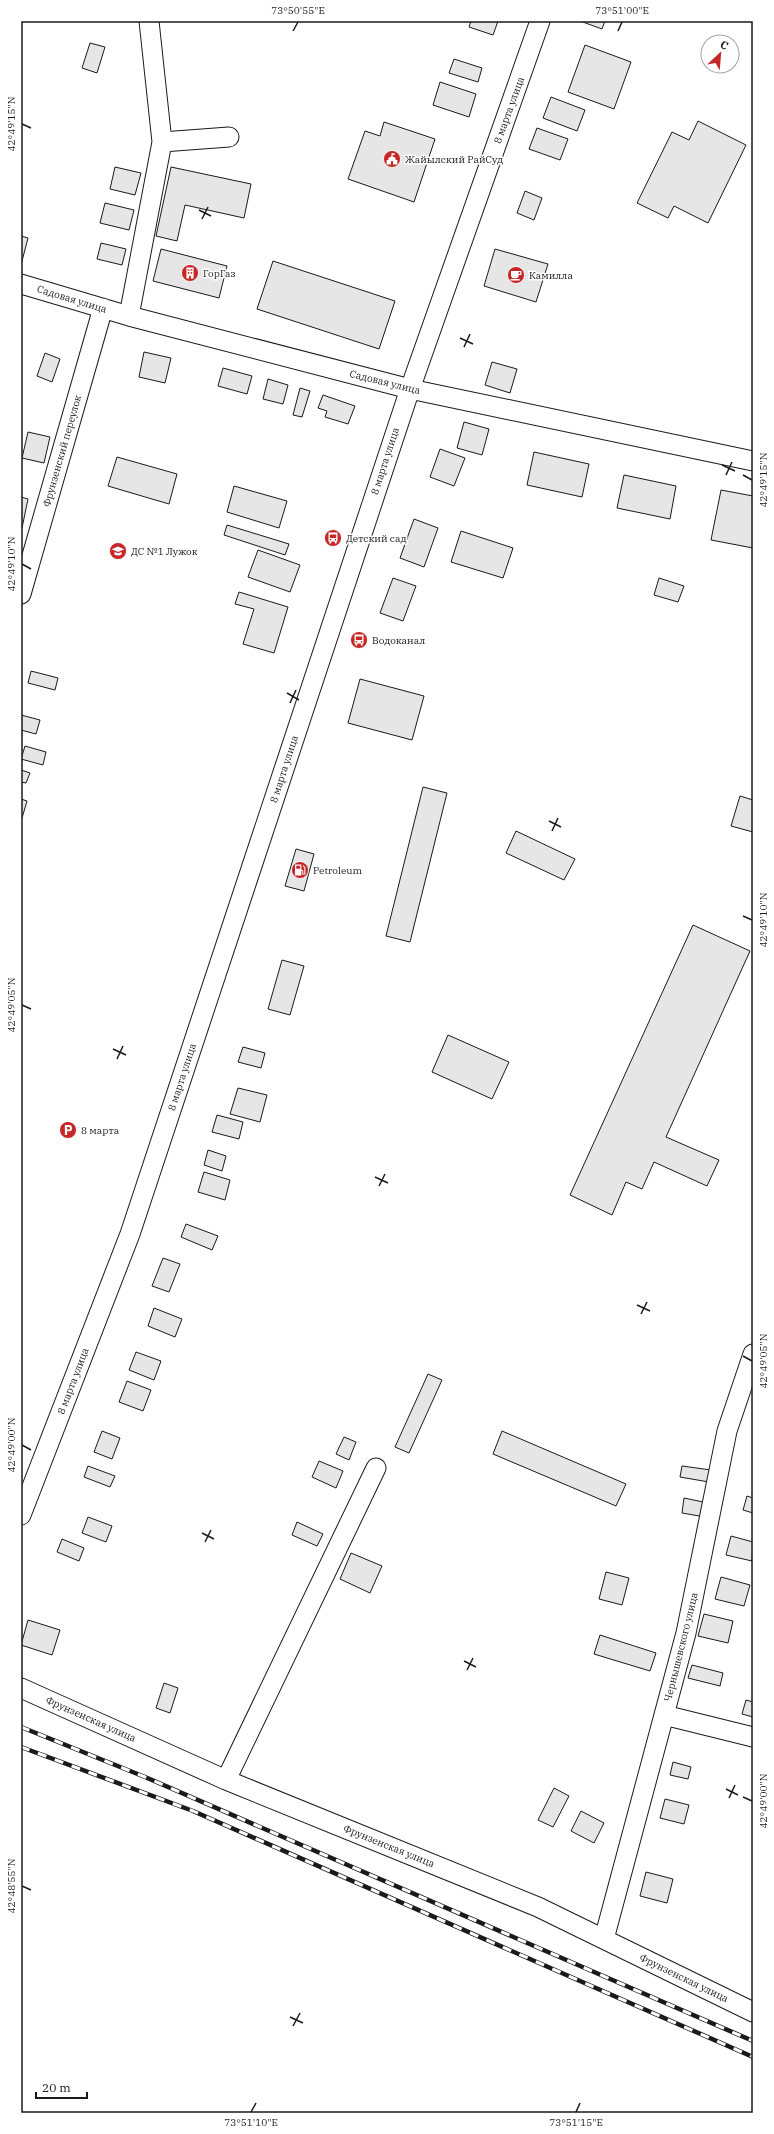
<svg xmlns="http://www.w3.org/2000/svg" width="774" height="2134" font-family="'IBM Plex Serif',serif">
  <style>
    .building { fill: #e6e6e6; stroke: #1a1a1a }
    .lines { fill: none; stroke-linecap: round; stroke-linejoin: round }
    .minor-casing { stroke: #1a1a1a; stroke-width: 21 }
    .minor { stroke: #fff; stroke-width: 19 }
    .rail-casing { stroke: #1a1a1a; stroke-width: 4.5 }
    .rail { stroke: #fff; stroke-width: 3; stroke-dasharray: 9; stroke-linecap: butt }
    .ticks { fill: none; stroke: #1a1a1a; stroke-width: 1.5 }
    .labels { text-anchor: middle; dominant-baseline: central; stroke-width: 3; stroke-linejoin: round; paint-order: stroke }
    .street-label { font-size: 10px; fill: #1a1a1a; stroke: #fff }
    .poi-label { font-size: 10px; fill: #1a1a1a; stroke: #fff; text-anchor: start }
    .neatline { fill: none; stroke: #1a1a1a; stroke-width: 1.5 }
    .ticks-label { font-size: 10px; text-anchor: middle; fill: #1a1a1a }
  </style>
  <rect width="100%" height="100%" fill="#fff"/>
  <path class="building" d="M 471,21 L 498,21 L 493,35 L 469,27 Z
    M 580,21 L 605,21 L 602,29 Z
    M 90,43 L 105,47 L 97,73 L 82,68 Z
    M 585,45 L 631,62 L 614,109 L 568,92 Z
    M 454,59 L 482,68 L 478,82 L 449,73 Z
    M 440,82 L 476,94 L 469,117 L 433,105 Z
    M 551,97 L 585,110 L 577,131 L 543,118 Z
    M 698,121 L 746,145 L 708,223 L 674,206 L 668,218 L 637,203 L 672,132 L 689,140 Z
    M 384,122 L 435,139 L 414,202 L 348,179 L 365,131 L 380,136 Z
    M 537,128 L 568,139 L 560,160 L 529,149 Z
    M 115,167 L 141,173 L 135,195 L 110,189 Z
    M 171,167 L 251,184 L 244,218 L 185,205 L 177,241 L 156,236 Z
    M 525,191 L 542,198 L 534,220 L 517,213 Z
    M 105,203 L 134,210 L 129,230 L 100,223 Z
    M 21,236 L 28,238 L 21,265 Z
    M 101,243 L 126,249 L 122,265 L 97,259 Z
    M 161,249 L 227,266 L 219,298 L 153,281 Z
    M 495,249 L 548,264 L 536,302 L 484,286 Z
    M 273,261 L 395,301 L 379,349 L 257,309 Z
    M 144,352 L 171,358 L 165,383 L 139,377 Z
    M 45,353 L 60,359 L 52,382 L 37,376 Z
    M 492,362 L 517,369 L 510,393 L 485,385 Z
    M 223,368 L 252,376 L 247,394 L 218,386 Z
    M 268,379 L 288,385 L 283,404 L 263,399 Z
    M 300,388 L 310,391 L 302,417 L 293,415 Z
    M 323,395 L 355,406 L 348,424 L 325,417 L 327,411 L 318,408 Z
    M 464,422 L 489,429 L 482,455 L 457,448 Z
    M 28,432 L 50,437 L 44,463 L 22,458 Z
    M 440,449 L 465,458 L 454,486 L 430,477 Z
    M 534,452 L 589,464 L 582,497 L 527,485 Z
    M 117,457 L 177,474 L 169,504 L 108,486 Z
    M 624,475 L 676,486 L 670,519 L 617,508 Z
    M 234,486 L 287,501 L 279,528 L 227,512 Z
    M 721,490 L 753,496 L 753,548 L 711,540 Z
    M 21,497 L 28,499 L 22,528 L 21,528 Z
    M 414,519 L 438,528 L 424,567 L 400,558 Z
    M 227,525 L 289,544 L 285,555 L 224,535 Z
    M 461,531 L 513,548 L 503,578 L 451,562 Z
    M 258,550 L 300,565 L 290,592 L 248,577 Z
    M 393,578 L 416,586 L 403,621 L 380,613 Z
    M 659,578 L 684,586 L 678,602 L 654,595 Z
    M 239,592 L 288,607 L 274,653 L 243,644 L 254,609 L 235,604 Z
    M 31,671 L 58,678 L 55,690 L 28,683 Z
    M 360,679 L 424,696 L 412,740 L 348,723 Z
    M 21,715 L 40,720 L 36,734 L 21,730 Z
    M 25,746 L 46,752 L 43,765 L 21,759 Z
    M 21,770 L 30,773 L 26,783 L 21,782 Z
    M 423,787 L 447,793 L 410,942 L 386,936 Z
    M 740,796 L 753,800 L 753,832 L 731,826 Z
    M 21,799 L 27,801 L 22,818 L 21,818 Z
    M 516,831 L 575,859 L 564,880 L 506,853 Z
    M 296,849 L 314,854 L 304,891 L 285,886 Z
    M 693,925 L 750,951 L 666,1137 L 719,1160 L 707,1186 L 654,1162 L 642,1189 L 626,1182 L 612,1215 L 570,1195 Z
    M 282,960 L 304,966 L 290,1015 L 268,1009 Z
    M 448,1035 L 509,1062 L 492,1099 L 432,1072 Z
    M 243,1047 L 265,1053 L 261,1068 L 238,1062 Z
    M 238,1088 L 267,1095 L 260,1122 L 230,1114 Z
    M 217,1115 L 243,1122 L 239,1139 L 212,1132 Z
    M 208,1150 L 226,1156 L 222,1171 L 204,1165 Z
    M 204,1172 L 230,1180 L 225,1200 L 198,1192 Z
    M 186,1224 L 218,1236 L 212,1250 L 181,1237 Z
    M 163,1258 L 180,1264 L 169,1292 L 152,1286 Z
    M 154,1308 L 182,1319 L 175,1337 L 148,1326 Z
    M 136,1352 L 161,1361 L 154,1380 L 129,1370 Z
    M 428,1374 L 442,1380 L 409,1453 L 395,1447 Z
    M 127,1381 L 151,1390 L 143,1411 L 119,1402 Z
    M 102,1431 L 120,1438 L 112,1459 L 94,1452 Z
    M 502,1431 L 626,1484 L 616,1506 L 493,1454 Z
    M 344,1437 L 356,1442 L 349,1460 L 336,1454 Z
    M 319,1461 L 343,1471 L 336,1488 L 312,1477 Z
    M 88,1466 L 115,1476 L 110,1487 L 84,1477 Z
    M 682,1466 L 711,1470 L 709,1482 L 680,1477 Z
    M 747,1496 L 753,1498 L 753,1513 L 743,1510 Z
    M 684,1498 L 708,1503 L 705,1517 L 682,1513 Z
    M 88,1517 L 112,1526 L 106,1542 L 82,1533 Z
    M 297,1522 L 323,1534 L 317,1546 L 292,1535 Z
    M 731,1536 L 753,1542 L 752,1561 L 726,1555 Z
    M 62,1539 L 84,1548 L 79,1561 L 57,1552 Z
    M 351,1553 L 382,1566 L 370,1593 L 340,1579 Z
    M 606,1572 L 629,1578 L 622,1605 L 599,1599 Z
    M 721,1577 L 750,1585 L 744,1606 L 715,1599 Z
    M 704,1614 L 733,1621 L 728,1643 L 698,1636 Z
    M 28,1620 L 60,1630 L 52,1655 L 21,1645 Z
    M 600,1635 L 656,1653 L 650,1671 L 594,1654 Z
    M 692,1665 L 723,1673 L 720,1686 L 688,1678 Z
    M 164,1683 L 178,1688 L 170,1713 L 156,1708 Z
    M 746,1700 L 753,1702 L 753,1717 L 742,1714 Z
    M 673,1762 L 691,1767 L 688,1779 L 670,1775 Z
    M 554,1788 L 569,1796 L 553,1827 L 538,1820 Z
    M 665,1799 L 689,1805 L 684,1824 L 660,1818 Z
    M 581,1811 L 604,1823 L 594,1843 L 571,1831 Z
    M 646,1872 L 673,1879 L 667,1903 L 640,1896 Z"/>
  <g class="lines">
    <g class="minor-casing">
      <path id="minor" d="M 162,142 L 229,137
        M 21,284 L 129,316 L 410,389 L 753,461
        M 129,316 L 162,142 L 149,21
        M 21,594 L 103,308
        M 21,1515 L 130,1234 L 410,389 L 540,21
        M 21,1688 L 226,1780 L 538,1907 L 753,2012
        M 664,1715 L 753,1737
        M 226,1780 L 376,1468
        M 604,1939 L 686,1633 L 727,1431 L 753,1354"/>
    </g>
    <use href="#minor" class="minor"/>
    <g class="rail-casing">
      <path id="rail" d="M 21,1727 L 145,1777 L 753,2041
        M 21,1747 L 193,1811 L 753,2057"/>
    </g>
    <use href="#rail" class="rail"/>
  </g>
  <path class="ticks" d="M 293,31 L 298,22M 618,31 L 622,22M 22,124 L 31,128M 199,210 L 211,216M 202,219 L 208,207M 460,338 L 473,344M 464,347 L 470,334M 722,465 L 735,471M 726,475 L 732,462M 743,475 L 752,480M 22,564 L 31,569M 287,693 L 299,700M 290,703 L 296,690M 549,821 L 561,827M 552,831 L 558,818M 743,916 L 752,920M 22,1005 L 31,1009M 113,1049 L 126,1055M 117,1059 L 123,1046M 375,1177 L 388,1183M 379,1186 L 385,1174M 637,1305 L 650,1311M 641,1314 L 647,1302M 743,1356 L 752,1361M 22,1445 L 31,1450M 202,1533 L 214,1539M 205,1542 L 211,1530M 464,1661 L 476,1667M 467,1670 L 473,1658M 726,1789 L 738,1795M 743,1797 L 752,1801M 729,1798 L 735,1785M 22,1886 L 31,1890M 290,2017 L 303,2023M 293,2026 L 300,2013M 251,2112 L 256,2103M 576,2112 L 580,2103"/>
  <defs>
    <g id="civic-disc" transform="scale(0.9)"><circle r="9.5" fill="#c62828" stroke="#fff"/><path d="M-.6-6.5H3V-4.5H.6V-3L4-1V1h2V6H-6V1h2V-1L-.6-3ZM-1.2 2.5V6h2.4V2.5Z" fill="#fff"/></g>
    <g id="building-disc" transform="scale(0.9)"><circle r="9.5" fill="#c62828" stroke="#fff"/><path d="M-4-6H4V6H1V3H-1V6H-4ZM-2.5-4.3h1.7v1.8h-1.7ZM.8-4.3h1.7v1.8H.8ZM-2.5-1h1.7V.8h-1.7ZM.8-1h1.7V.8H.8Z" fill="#fff"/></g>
    <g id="cafe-disc" transform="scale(0.9)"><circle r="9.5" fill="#c62828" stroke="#fff"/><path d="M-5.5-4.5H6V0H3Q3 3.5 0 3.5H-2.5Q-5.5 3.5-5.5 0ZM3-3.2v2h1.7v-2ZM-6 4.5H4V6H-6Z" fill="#fff"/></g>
    <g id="bus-disc" transform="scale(0.9)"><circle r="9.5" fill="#c62828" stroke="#fff"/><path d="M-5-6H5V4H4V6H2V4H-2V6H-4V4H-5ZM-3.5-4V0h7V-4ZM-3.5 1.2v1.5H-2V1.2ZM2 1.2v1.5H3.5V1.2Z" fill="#fff"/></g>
    <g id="school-disc" transform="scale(0.9)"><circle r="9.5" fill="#c62828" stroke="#fff"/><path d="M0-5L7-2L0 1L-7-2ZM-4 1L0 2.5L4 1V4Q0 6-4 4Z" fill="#fff"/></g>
    <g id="fuel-disc" transform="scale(0.9)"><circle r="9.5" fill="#c62828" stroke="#fff"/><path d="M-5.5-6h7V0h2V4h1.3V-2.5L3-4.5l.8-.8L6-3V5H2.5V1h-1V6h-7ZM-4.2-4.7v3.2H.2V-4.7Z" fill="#fff"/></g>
    <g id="parking-disc" transform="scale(0.9)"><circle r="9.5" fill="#c62828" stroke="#fff"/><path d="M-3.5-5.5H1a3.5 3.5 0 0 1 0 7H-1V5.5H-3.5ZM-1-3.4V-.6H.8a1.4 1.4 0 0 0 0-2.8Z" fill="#fff"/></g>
  </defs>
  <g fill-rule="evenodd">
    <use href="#civic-disc" x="392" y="159"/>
    <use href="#building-disc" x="190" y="273"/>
    <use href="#cafe-disc" x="516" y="275"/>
    <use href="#bus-disc" x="333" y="538"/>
    <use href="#school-disc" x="118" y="551"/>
    <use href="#bus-disc" x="359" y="640"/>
    <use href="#fuel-disc" x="300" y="870"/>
    <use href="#parking-disc" x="68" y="1130"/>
  </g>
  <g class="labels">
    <g class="street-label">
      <text transform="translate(509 110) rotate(-70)">8 марта улица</text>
      <text transform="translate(72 299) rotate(17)">Садовая улица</text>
      <text transform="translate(385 382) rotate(14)">Садовая улица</text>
      <text transform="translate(62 451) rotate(-74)">Фрунзенский переулок</text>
      <text transform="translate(385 461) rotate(-72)">8 марта улица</text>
      <text transform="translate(284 769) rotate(-72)">8 марта улица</text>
      <text transform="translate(182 1077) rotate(-72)">8 марта улица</text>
      <text transform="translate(73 1381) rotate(-69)">8 марта улица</text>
      <text transform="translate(681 1647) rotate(-76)">Чернышевского улица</text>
      <text transform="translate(91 1719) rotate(24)">Фрунзенская улица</text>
      <text transform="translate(389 1846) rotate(22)">Фрунзенская улица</text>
      <text transform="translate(684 1978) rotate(26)">Фрунзенская улица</text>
    </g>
    <g class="poi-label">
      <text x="405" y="159">Жайылский РайСуд</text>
      <text x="203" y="273">ГорГаз</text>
      <text x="529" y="275">Камилла</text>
      <text x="346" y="538">Детский сад</text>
      <text x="131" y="551">ДС №1 Лужок</text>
      <text x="372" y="640">Водоканал</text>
      <text x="313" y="870">Petroleum</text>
      <text x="81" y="1130">8 марта</text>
    </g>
  </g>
  <rect width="774" height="2134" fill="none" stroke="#ffffff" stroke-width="44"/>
  <g transform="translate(720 54) rotate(26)"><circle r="19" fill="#ffffff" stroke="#a3a3a3"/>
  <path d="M0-3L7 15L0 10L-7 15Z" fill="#c62828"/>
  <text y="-6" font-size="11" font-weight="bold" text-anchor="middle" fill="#1a1a1a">С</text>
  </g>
  <path d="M36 2092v6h51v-6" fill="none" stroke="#1a1a1a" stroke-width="2"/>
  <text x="42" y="2092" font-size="12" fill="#1a1a1a" stroke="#ffffff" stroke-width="3" paint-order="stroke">20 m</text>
  <rect x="22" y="22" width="730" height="2090" class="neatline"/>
  <g class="ticks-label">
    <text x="298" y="14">73°50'55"E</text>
    <text x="622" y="14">73°51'00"E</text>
    <text transform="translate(11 124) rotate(-90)" y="4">42°49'15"N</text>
    <text transform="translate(763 480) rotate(-90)" y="4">42°49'15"N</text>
    <text transform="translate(11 564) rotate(-90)" y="4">42°49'10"N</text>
    <text transform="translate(763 920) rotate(-90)" y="4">42°49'10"N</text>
    <text transform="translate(11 1005) rotate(-90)" y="4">42°49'05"N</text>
    <text transform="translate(763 1361) rotate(-90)" y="4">42°49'05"N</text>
    <text transform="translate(11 1445) rotate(-90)" y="4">42°49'00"N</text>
    <text transform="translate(763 1801) rotate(-90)" y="4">42°49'00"N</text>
    <text transform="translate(11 1886) rotate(-90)" y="4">42°48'55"N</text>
    <text x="251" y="2126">73°51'10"E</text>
    <text x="576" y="2126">73°51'15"E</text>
  </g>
</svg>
